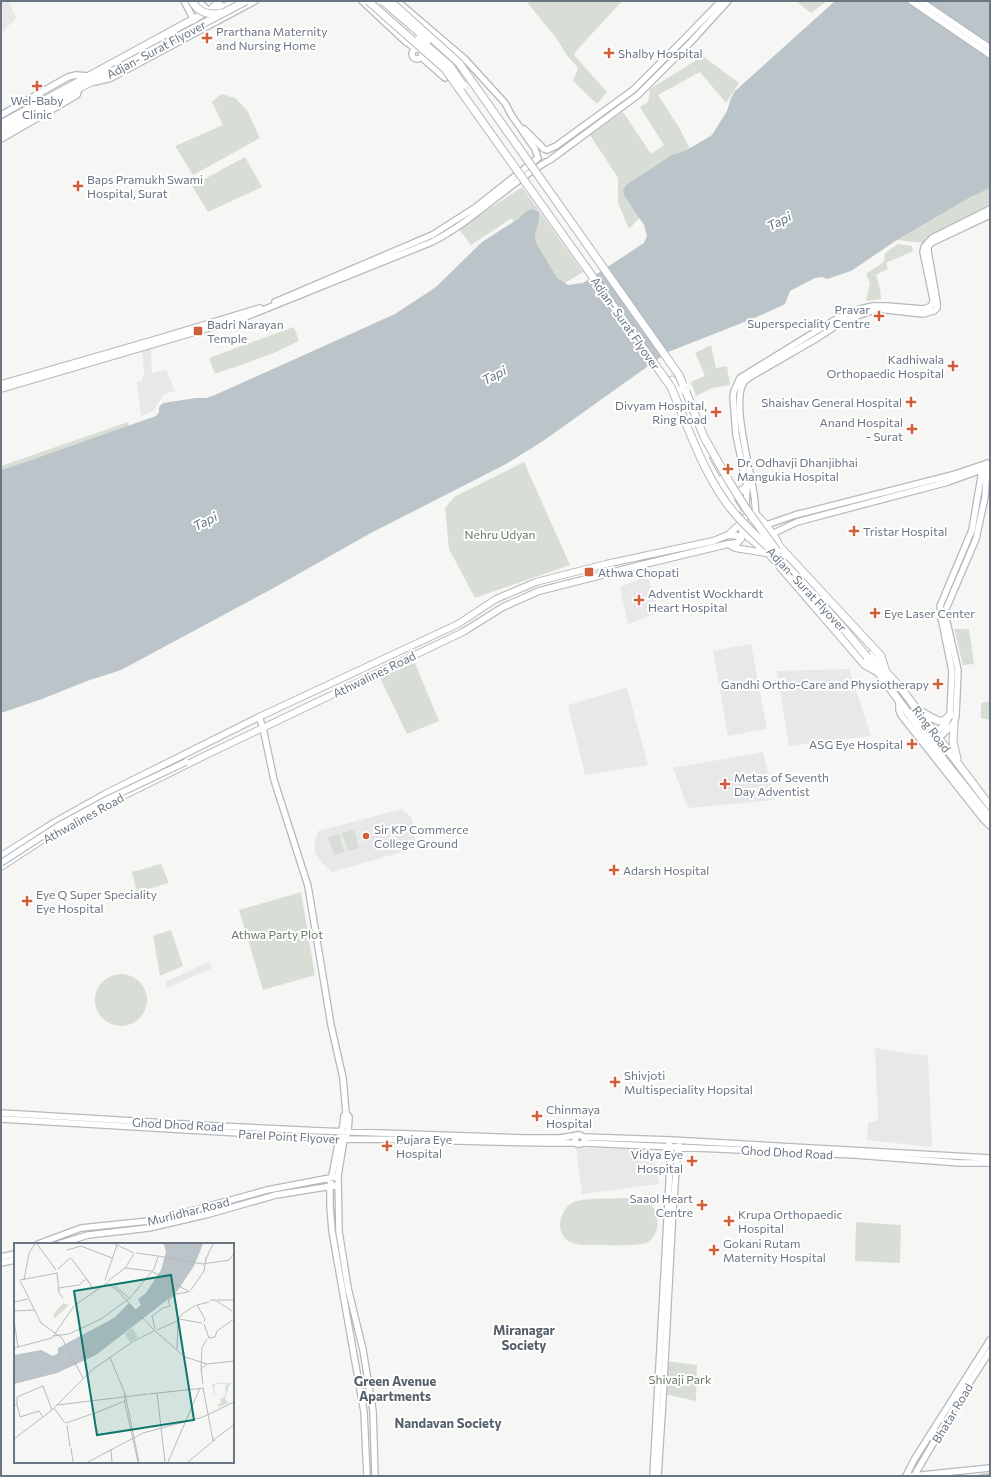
<svg xmlns="http://www.w3.org/2000/svg" width="991" height="1477" font-family="Commissioner,sans-serif">
  <style>
    .built { fill: #e7e8e7 }
    .green { fill: #d8ddd5 }
    .water { fill: #bbc4c9 }
    .lines { fill: none; stroke-linecap: round; stroke-linejoin: round }
    .canal { stroke: #bbc4c9; stroke-width: 4 }
    .secondary-casing { stroke: #b5b9bd; stroke-width: 8 }
    .primary-casing { stroke: #b4b8bb; stroke-width: 8 }
    .highway-casing { stroke: #b5b8bb; stroke-width: 9 }
    .secondary { stroke: #fff; stroke-width: 5.5 }
    .primary { stroke: #fff; stroke-width: 6 }
    .highway { stroke: #fff; stroke-width: 7 }
    .secondary-bridge-casing { stroke: #b5b9bd; stroke-width: 8; stroke-linecap: butt }
    .highway-bridge-casing { stroke: #b5b8bb; stroke-width: 9; stroke-linecap: butt }
    .secondary-bridge { stroke: #fff; stroke-width: 5.5 }
    .highway-bridge { stroke: #fff; stroke-width: 7 }
    .poi-dot { fill: #d15e3a; stroke: #fff; stroke-width: 1.5 }
    .labels { text-anchor: middle; dominant-baseline: central; stroke-width: 4; stroke-linejoin: round; paint-order: stroke }
    .poi-label { font-size: 12px; fill: #697682; stroke: #fff; text-anchor: start }
    .street-label { font-size: 12px; fill: #697682; stroke: #fff }
    .park-label { font-size: 12px; fill: #6a7a67; stroke: #fff }
    .water-label { font-size: 13px; font-style: italic; fill: #64777e; stroke: #fff }
    .neighbourhood-label { font-size: 13px; font-weight: bold; fill: #566068; stroke: #fff }
    .inset-road { fill: none; stroke: #b6bbbf; stroke-width: 1 }
    .view { fill: #0f766e; fill-opacity: 0.15; stroke: #0f766e; stroke-width: 2 }
    .inset-edge { fill: none; stroke: #697682; stroke-width: 2 }
  </style>
  <rect width="100%" height="100%" fill="#f6f7f4"/>
  <path class="built" d="M 1,1 L 9,1 L 16,18 L 1,34 Z
    M 151,349 L 152,373 L 166,370 L 175,391 L 164,394 L 153,411 L 141,416 L 137,382 L 141,381 L 144,374 L 142,351 Z
    M 648,576 L 659,612 L 628,624 L 620,587 Z
    M 751,644 L 767,729 L 728,736 L 713,651 Z
    M 849,669 L 871,736 L 789,746 L 777,671 Z
    M 627,688 L 648,765 L 585,775 L 568,705 Z
    M 763,752 L 775,800 L 688,808 L 673,768 Z
    M 402,809 L 411,817 L 414,828 L 416,848 L 332,872 L 322,863 L 315,853 L 315,841 L 318,831 Z
    M 209,962 L 212,968 L 167,988 L 165,982 Z
    M 875,1048 L 928,1056 L 932,1147 L 867,1140 L 868,1123 L 878,1120 Z
    M 576,1148 L 652,1149 L 659,1184 L 582,1194 Z"/>
  <path class="green" d="M 526,1 L 622,1 L 577,50 L 574,55 L 607,92 L 597,104 L 573,81 L 578,68 L 566,54 L 557,39 Z
    M 796,1 L 827,1 L 811,13 Z
    M 703,56 L 739,83 L 726,103 L 700,72 L 658,95 L 680,129 L 695,159 L 629,229 L 618,203 L 618,178 L 590,135 L 623,112 L 651,154 L 664,145 L 640,107 L 648,102 L 650,89 Z
    M 221,94 L 235,98 L 247,110 L 260,138 L 193,175 L 175,146 L 223,125 L 212,102 Z
    M 245,157 L 262,187 L 208,212 L 192,186 Z
    M 522,187 L 583,272 L 539,299 L 512,218 L 471,245 L 459,229 Z
    M 990,188 L 990,209 L 923,243 L 897,240 L 971,197 Z
    M 898,244 L 912,246 L 913,251 L 886,263 L 888,269 L 876,275 L 880,289 L 881,299 L 866,301 L 870,283 L 866,274 L 884,262 L 885,253 Z
    M 294,327 L 299,341 L 274,353 L 215,374 L 209,358 Z
    M 711,345 L 716,368 L 727,366 L 730,385 L 712,388 L 696,396 L 691,382 L 705,376 L 695,353 Z
    M 128,422 L 129,432 L 1,476 L 1,466 Z
    M 524,462 L 570,565 L 475,598 L 449,549 L 445,508 L 454,497 Z
    M 954,629 L 969,629 L 974,664 L 963,665 Z
    M 415,663 L 439,721 L 407,734 L 379,676 Z
    M 990,701 L 990,720 L 981,718 L 981,703 Z
    M 354,830 L 359,848 L 348,851 L 342,833 Z
    M 339,834 L 344,852 L 334,855 L 328,837 Z
    M 161,864 L 169,883 L 137,892 L 132,872 Z
    M 301,892 L 315,975 L 263,990 L 239,910 Z
    M 171,930 L 183,966 L 160,976 L 153,936 Z
    M95 1000a26 26 0 1 1 52 0a26 26 0 1 1-52 0Z
    M 629,1198 C 636,1200 647,1201 652,1206 C 660,1216 660,1235 648,1242 C 640,1247 600,1245 587,1245 C 581,1245 572,1244 567,1240 C 555,1231 560,1210 572,1203 C 581,1197 617,1199 629,1198 Z
    M 856,1222 L 901,1225 L 900,1263 L 855,1261 Z
    M 665,1361 L 697,1365 L 696,1401 L 664,1394 Z"/>
  <path class="water" d="M 835,1 L 990,1 L 990,188 L 971,197 L 897,240 L 851,271 L 827,279 L 822,277 L 815,278 L 790,291 L 785,304 L 781,306 L 757,317 L 668,352 L 543,441 L 506,464 L 369,534 L 270,590 L 121,670 L 87,681 L 42,699 L 1,713 L 1,470 L 23,463 L 156,416 L 159,412 L 159,407 L 163,403 L 196,398 L 206,398 L 215,395 L 395,314 L 436,287 L 482,242 L 518,219 L 527,211 L 533,209 L 539,212 C 540,223 533,232 536,243 L 557,278 L 568,285 L 583,283 L 644,243 L 647,236 L 644,225 L 624,195 L 623,191 L 626,185 L 672,155 L 687,150 L 712,135 L 727,111 L 731,98 L 735,91 Z"/>
  <g class="lines">
    <path class="canal" d="M 981,1476 L 990,1475"/>
    <g class="secondary-casing">
      <path id="secondary" d="M 184,1 L 195,22
        M 198,1 L 211,13
        M 362,1 L 406,42 L 416,49
        M 397,1 L 465,59 L 505,103 L 512,116 L 535,149 L 537,155
        M 911,1 L 990,55
        M 921,1 L 990,48
        M412 54a5 5 0 1 1 10 0a5 5 0 1 1-10 0Z
        M 421,57 L 445,78 L 462,62
        M 95,82 L 111,78 L 255,1
        M 1,115 L 68,77 L 76,75 L 90,76
        M 524,129 L 544,149
        M 1,139 L 77,95 L 79,89
        M 547,150 L 556,146 L 633,90 L 685,38 L 721,1
        M 550,160 L 638,95 L 690,43 L 728,1
        M 275,302 L 432,235 L 476,207 L 538,158
        M 1,384 L 157,339 L 260,308
        M 1,389 L 243,318 L 432,242 C 473,221 506,186 546,162
        M 746,508 L 747,487 L 736,435 L 733,397 L 734,391 L 740,378 L 826,325 L 847,313 L 860,309 L 873,306 L 886,306 L 924,309 C 930,307 933,306 933,299 L 923,252 L 924,247 L 932,238 L 990,209
        M 756,514 C 755,506 755,497 753,489 C 750,466 731,401 744,382 L 750,377 L 819,337 L 845,320 L 878,309 L 923,314 L 934,311 L 937,308 L 937,302 L 928,251 L 928,247 L 931,243 L 990,215
        M 766,525 L 795,515 L 952,475 L 985,464
        M 772,534 L 797,522 L 948,482 L 984,469
        M 899,702 L 899,710 L 901,715 L 983,819 L 990,826
        M 259,717 L 263,728 L 274,780 L 308,886 L 331,1025 L 343,1078 L 346,1113
        M 927,739 L 946,724 L 950,715 L 952,671 L 941,617 L 940,606 L 972,530 L 983,465
        M 932,744 L 954,724 L 956,716 L 958,670 L 947,622 L 946,609 L 976,539 L 985,497 L 987,463
        M 1,1113 L 217,1126 L 323,1131 L 524,1138 L 560,1138 L 578,1135 L 580,1135 L 585,1138 L 584,1142 L 581,1144 L 577,1144 L 575,1142 L 576,1137 L 578,1135
        M 1,1119 L 339,1139 C 418,1139 497,1143 576,1143
        M 584,1137 L 671,1140 L 990,1158
        M 584,1143 L 855,1155 L 960,1163 L 990,1163
        M 38,1244 L 81,1228 L 158,1220 L 267,1190 L 335,1177
        M 59,1244 L 88,1235 L 149,1228 L 209,1214 L 276,1195 L 338,1185
        M 1,1257 L 15,1254
        M 1,1263 L 15,1260
        M 367,1476 L 364,1412 L 339,1271 L 332,1231 L 330,1206 L 330,1186 L 339,1139 L 343,1126 L 344,1116 L 346,1113 L 349,1117 L 348,1132 L 344,1139 L 338,1176 L 339,1231 L 348,1288 L 363,1350 L 373,1411 L 375,1476
        M 653,1476 L 671,1147 L 669,1144
        M 658,1476 L 663,1399 L 673,1209 L 678,1147 L 679,1145
        M 906,1476 L 914,1460 L 990,1340
        M 912,1476 L 990,1468
        M 914,1476 L 961,1396 L 990,1351"/>
    </g>
    <g class="primary-casing">
      <path id="primary" d="M 753,513 L 756,514 C 766,524 780,539 781,553 L 774,556 L 771,556 L 743,533 L 740,524 L 744,518 Z
        M 728,535 L 739,536 L 741,539 L 737,543 L 728,544
        M 1,856 L 55,822 L 105,794 L 259,717 L 458,624 L 496,599 L 536,582 L 606,564 L 713,541 L 728,535 L 740,524
        M 1,867 L 59,829 L 111,802 L 202,757 L 463,632 L 503,607 L 539,591 L 641,565 L 728,544 L 735,548 L 766,553"/>
    </g>
    <g class="highway-casing">
      <path id="highway" d="M 212,9 L 227,6 L 235,1
        M 1,124 L 212,9 L 219,1
        M 1,132 L 61,97 L 113,71
        M 672,380 L 683,409
        M 678,381 L 699,436 L 708,454
        M 697,444 L 721,487 L 737,511
        M 722,479 L 733,494 L 740,499
        M 731,491 L 741,491 L 747,487
        M 780,547 L 881,656 L 885,669
        M 771,556 L 865,665 L 876,671
        M 870,655 L 900,687 L 990,806
        M 867,657 L 927,739 L 990,818
        M 920,711 L 932,718 L 939,721 L 944,721 L 950,715
        M 954,724 L 953,741 L 957,759"/>
    </g>
    <use href="#secondary" class="secondary"/>
    <use href="#primary" class="primary"/>
    <use href="#highway" class="highway"/>
    <g class="secondary-bridge-casing">
      <path id="secondary-bridge" d="M 1,863 L 58,826 L 108,799 L 186,762"/>
    </g>
    <g class="highway-bridge-casing">
      <path id="highway-bridge" d="M 192,1 C 198,12 209,16 221,13
        M 368,1 L 445,69 L 671,387 C 689,429 706,482 737,516 C 750,531 765,543 778,557 C 809,589 839,622 867,657
        M 383,1 L 428,40
        M 390,1 L 459,63 L 679,375 L 683,385
        M 419,39 L 450,66 L 463,85
        M 113,71 L 246,1
        M 686,392 L 704,437 L 730,483 L 747,510 L 777,551"/>
    </g>
    <use href="#secondary-bridge" class="secondary-bridge"/>
    <use href="#highway-bridge" class="highway-bridge"/>
  </g>
  <g class="poi-dot">
    <path d="M205 32h4v4h4v4h-4v4h-4v-4h-4v-4h4z"/>
    <path d="M607 47h4v4h4v4h-4v4h-4v-4h-4v-4h4z"/>
    <path d="M35 80h4v4h4v4h-4v4h-4v-4h-4v-4h4z"/>
    <path d="M76 180h4v4h4v4h-4v4h-4v-4h-4v-4h4z"/>
    <path d="M877 310h4v4h4v4h-4v4h-4v-4h-4v-4h4z"/>
    <rect x="193" y="326" width="10" height="10" rx="2"/>
    <path d="M951 360h4v4h4v4h-4v4h-4v-4h-4v-4h4z"/>
    <path d="M909 396h4v4h4v4h-4v4h-4v-4h-4v-4h4z"/>
    <path d="M714 406h4v4h4v4h-4v4h-4v-4h-4v-4h4z"/>
    <path d="M910 423h4v4h4v4h-4v4h-4v-4h-4v-4h4z"/>
    <path d="M726 463h4v4h4v4h-4v4h-4v-4h-4v-4h4z"/>
    <path d="M852 525h4v4h4v4h-4v4h-4v-4h-4v-4h4z"/>
    <rect x="584" y="567" width="10" height="10" rx="2"/>
    <path d="M637 594h4v4h4v4h-4v4h-4v-4h-4v-4h4z"/>
    <path d="M873 607h4v4h4v4h-4v4h-4v-4h-4v-4h4z"/>
    <path d="M936 678h4v4h4v4h-4v4h-4v-4h-4v-4h4z"/>
    <path d="M910 738h4v4h4v4h-4v4h-4v-4h-4v-4h4z"/>
    <path d="M723 778h4v4h4v4h-4v4h-4v-4h-4v-4h4z"/>
    <circle cx="366" cy="836" r="4"/>
    <path d="M612 864h4v4h4v4h-4v4h-4v-4h-4v-4h4z"/>
    <path d="M25 895h4v4h4v4h-4v4h-4v-4h-4v-4h4z"/>
    <path d="M613 1076h4v4h4v4h-4v4h-4v-4h-4v-4h4z"/>
    <path d="M535 1110h4v4h4v4h-4v4h-4v-4h-4v-4h4z"/>
    <path d="M385 1140h4v4h4v4h-4v4h-4v-4h-4v-4h4z"/>
    <path d="M690 1155h4v4h4v4h-4v4h-4v-4h-4v-4h4z"/>
    <path d="M700 1199h4v4h4v4h-4v4h-4v-4h-4v-4h4z"/>
    <path d="M727 1215h4v4h4v4h-4v4h-4v-4h-4v-4h4z"/>
    <path d="M712 1244h4v4h4v4h-4v4h-4v-4h-4v-4h4z"/>
  </g>
  <g class="labels">
    <g class="poi-label">
      <text x="216" y="31">Prarthana Maternity<tspan x="216" dy="14">and Nursing Home</tspan></text>
      <text x="618" y="53">Shalby Hospital</text>
      <text x="37" y="100" text-anchor="middle">Wel-Baby<tspan x="37" dy="14">Clinic</tspan></text>
      <text x="87" y="179">Baps Pramukh Swami<tspan x="87" dy="14">Hospital, Surat</tspan></text>
      <text x="870" y="309" text-anchor="end">Pravar<tspan x="870" dy="14">Superspeciality Centre</tspan></text>
      <text x="207" y="324">Badri Narayan<tspan x="207" dy="14">Temple</tspan></text>
      <text x="944" y="359" text-anchor="end">Kadhiwala<tspan x="944" dy="14">Orthopaedic Hospital</tspan></text>
      <text x="902" y="402" text-anchor="end">Shaishav General Hospital</text>
      <text x="707" y="405" text-anchor="end">Divyam Hospital,<tspan x="707" dy="14">Ring Road</tspan></text>
      <text x="903" y="422" text-anchor="end">Anand Hospital<tspan x="903" dy="14">- Surat</tspan></text>
      <text x="737" y="462">Dr. Odhavji Dhanjibhai<tspan x="737" dy="14">Mangukia Hospital</tspan></text>
      <text x="863" y="531">Tristar Hospital</text>
      <text x="598" y="572">Athwa Chopati</text>
      <text x="648" y="593">Adventist Wockhardt<tspan x="648" dy="14">Heart Hospital</tspan></text>
      <text x="884" y="613">Eye Laser Center</text>
      <text x="929" y="684" text-anchor="end">Gandhi Ortho-Care and Physiotherapy</text>
      <text x="903" y="744" text-anchor="end">ASG Eye Hospital</text>
      <text x="734" y="777">Metas of Seventh<tspan x="734" dy="14">Day Adventist</tspan></text>
      <text x="374" y="829">Sir KP Commerce<tspan x="374" dy="14">College Ground</tspan></text>
      <text x="623" y="870">Adarsh Hospital</text>
      <text x="36" y="894">Eye Q Super Speciality<tspan x="36" dy="14">Eye Hospital</tspan></text>
      <text x="624" y="1075">Shivjoti<tspan x="624" dy="14">Multispeciality Hopsital</tspan></text>
      <text x="546" y="1109">Chinmaya<tspan x="546" dy="14">Hospital</tspan></text>
      <text x="396" y="1139">Pujara Eye<tspan x="396" dy="14">Hospital</tspan></text>
      <text x="683" y="1154" text-anchor="end">Vidya Eye<tspan x="683" dy="14">Hospital</tspan></text>
      <text x="693" y="1198" text-anchor="end">Saaol Heart<tspan x="693" dy="14">Centre</tspan></text>
      <text x="738" y="1214">Krupa Orthopaedic<tspan x="738" dy="14">Hospital</tspan></text>
      <text x="723" y="1243">Gokani Rutam<tspan x="723" dy="14">Maternity Hospital</tspan></text>
    </g>
    <g class="street-label">
      <text transform="translate(156 49) rotate(-28)">Adjan- Surat Flyover</text>
      <text transform="translate(626 323) rotate(55)">Adjan- Surat Flyover</text>
      <text transform="translate(807 589) rotate(47)">Adjan- Surat Flyover</text>
      <text transform="translate(374 674) rotate(-26)">Athwalines Road</text>
      <text transform="translate(932 729) rotate(53)">Ring Road</text>
      <text transform="translate(83 818) rotate(-29)">Athwalines Road</text>
      <text transform="translate(178 1124) rotate(3)">Ghod Dhod Road</text>
      <text transform="translate(289 1136) rotate(3)">Parel Point Flyover</text>
      <text transform="translate(787 1152) rotate(3)">Ghod Dhod Road</text>
      <text transform="translate(188 1211) rotate(-14)">Murlidhar Road</text>
      <text transform="translate(952 1413) rotate(-59)">Bhatar Road</text>
    </g>
    <g class="park-label">
      <text x="500" y="534">Nehru Udyan</text>
      <text x="277" y="934">Athwa Party Plot</text>
      <text x="680" y="1379">Shivaji Park</text>
    </g>
    <g class="water-label">
      <text transform="translate(779 221) rotate(-27)">Tapi</text>
      <text transform="translate(494 375) rotate(-27)">Tapi</text>
      <text transform="translate(205 521) rotate(-27)">Tapi</text>
    </g>
    <g class="neighbourhood-label">
      <text x="524" y="1330">Miranagar<tspan x="524" dy="15">Society</tspan></text>
      <text x="395" y="1381">Green Avenue<tspan x="395" dy="15">Apartments</tspan></text>
      <text x="448" y="1423">Nandavan Society</text>
    </g>
  </g>
  <g transform="translate(14 1243)">
    <rect width="220" height="220" fill="#f6f7f4"/>
    <path d="M 49,60 L 55,62 L 41,75 L 39,72 ZM 118,85 L 124,94 L 116,99 L 111,91 ZM 212,139 L 213,144 L 214,140 L 218,140 L 214,144 L 219,144 L 215,144 L 211,156 L 215,160 L 205,164 L 203,161 L 206,161 L 207,157 L 203,156 L 208,156 L 212,151 L 211,140 L 200,142 L 201,155 L 198,141 Z" fill="#d8ddd5"/>
    <path d="M 150,1 L 189,1 L 180,23 L 162,50 L 82,112 L 43,130 L 0,141 L 0,112 L 27,107 L 39,113 L 44,110 L 44,105 L 100,75 L 115,60 L 121,67 L 127,62 L 124,56 L 132,50 L 147,27 L 152,9 Z" fill="#bbc4c9"/>
    <path class="inset-road" d="M 23,1 L 42,27M 101,1 L 120,10M 67,3 L 98,15M 53,7 L 67,3M 122,10 L 144,13M 144,13 L 189,21 L 215,17 L 220,11M 57,15 L 75,39M 192,16 L 199,1M 111,25 L 137,28 L 176,49M 44,26 L 56,15M 43,30 L 45,50 L 49,55M 6,37 L 44,30M 10,37 L 15,10 L 21,1M 73,37 L 79,45 L 82,45M 91,37 L 103,2M 6,38 L 15,55M 94,38 L 111,25 L 120,11M 101,43 L 115,55M 45,45 L 65,42 L 72,36M 177,47 L 190,28 L 192,14M 116,55 L 140,26 L 144,14M 15,56 L 27,80 L 48,95 L 69,135M 196,57 L 201,57 L 218,68M 203,57 L 220,57M 0,59 L 14,56M 61,62 L 93,40 L 104,48 L 140,87 L 171,114 L 193,121 L 220,118M 183,62 L 191,76 L 190,79M 183,62 L 195,59M 0,68 L 21,67M 165,76 L 188,80M 0,77 L 4,104M 190,81 L 195,95M 141,86 L 138,73 L 149,65 L 156,63 L 154,57 L 162,51 L 174,49M 143,87 L 163,78 L 168,71 L 182,62M 39,93 L 55,91 L 87,76 L 116,55M 195,95 L 201,94 L 203,88 L 220,76M 0,105 L 38,95 L 60,63M 163,106 L 164,78M 96,114 L 111,151M 187,126 L 188,105 L 193,96M 189,141 L 187,126 L 193,121M 189,145 L 199,197M 143,150 L 151,219M 135,151 L 190,145M 0,162 L 3,162 L 3,154 L 29,143 L 38,167M 3,162 L 6,174 L 25,168 L 29,174M 43,162 L 134,151M 40,165 L 51,180M 79,171 L 111,158M 52,180 L 78,171M 53,182 L 56,204M 0,196 L 38,167 L 78,127 L 118,99 L 140,88M 201,197 L 198,198 L 220,182M 57,205 L 59,219M 97,206 L 98,219M 74,219 L 129,190 L 189,174 L 220,159M 124,219 L 111,161 L 111,151 L 125,219M 154,219 L 186,145M 174,219 L 198,199"/>
    <path class="view" d="M 157,32 L 180,177 L 83,192 L 60,48 Z"/>
    <rect width="220" height="220" class="inset-edge"/>
  </g>
  <rect width="991" height="1477" fill="none" stroke="#697682" stroke-width="4"/>
</svg>
